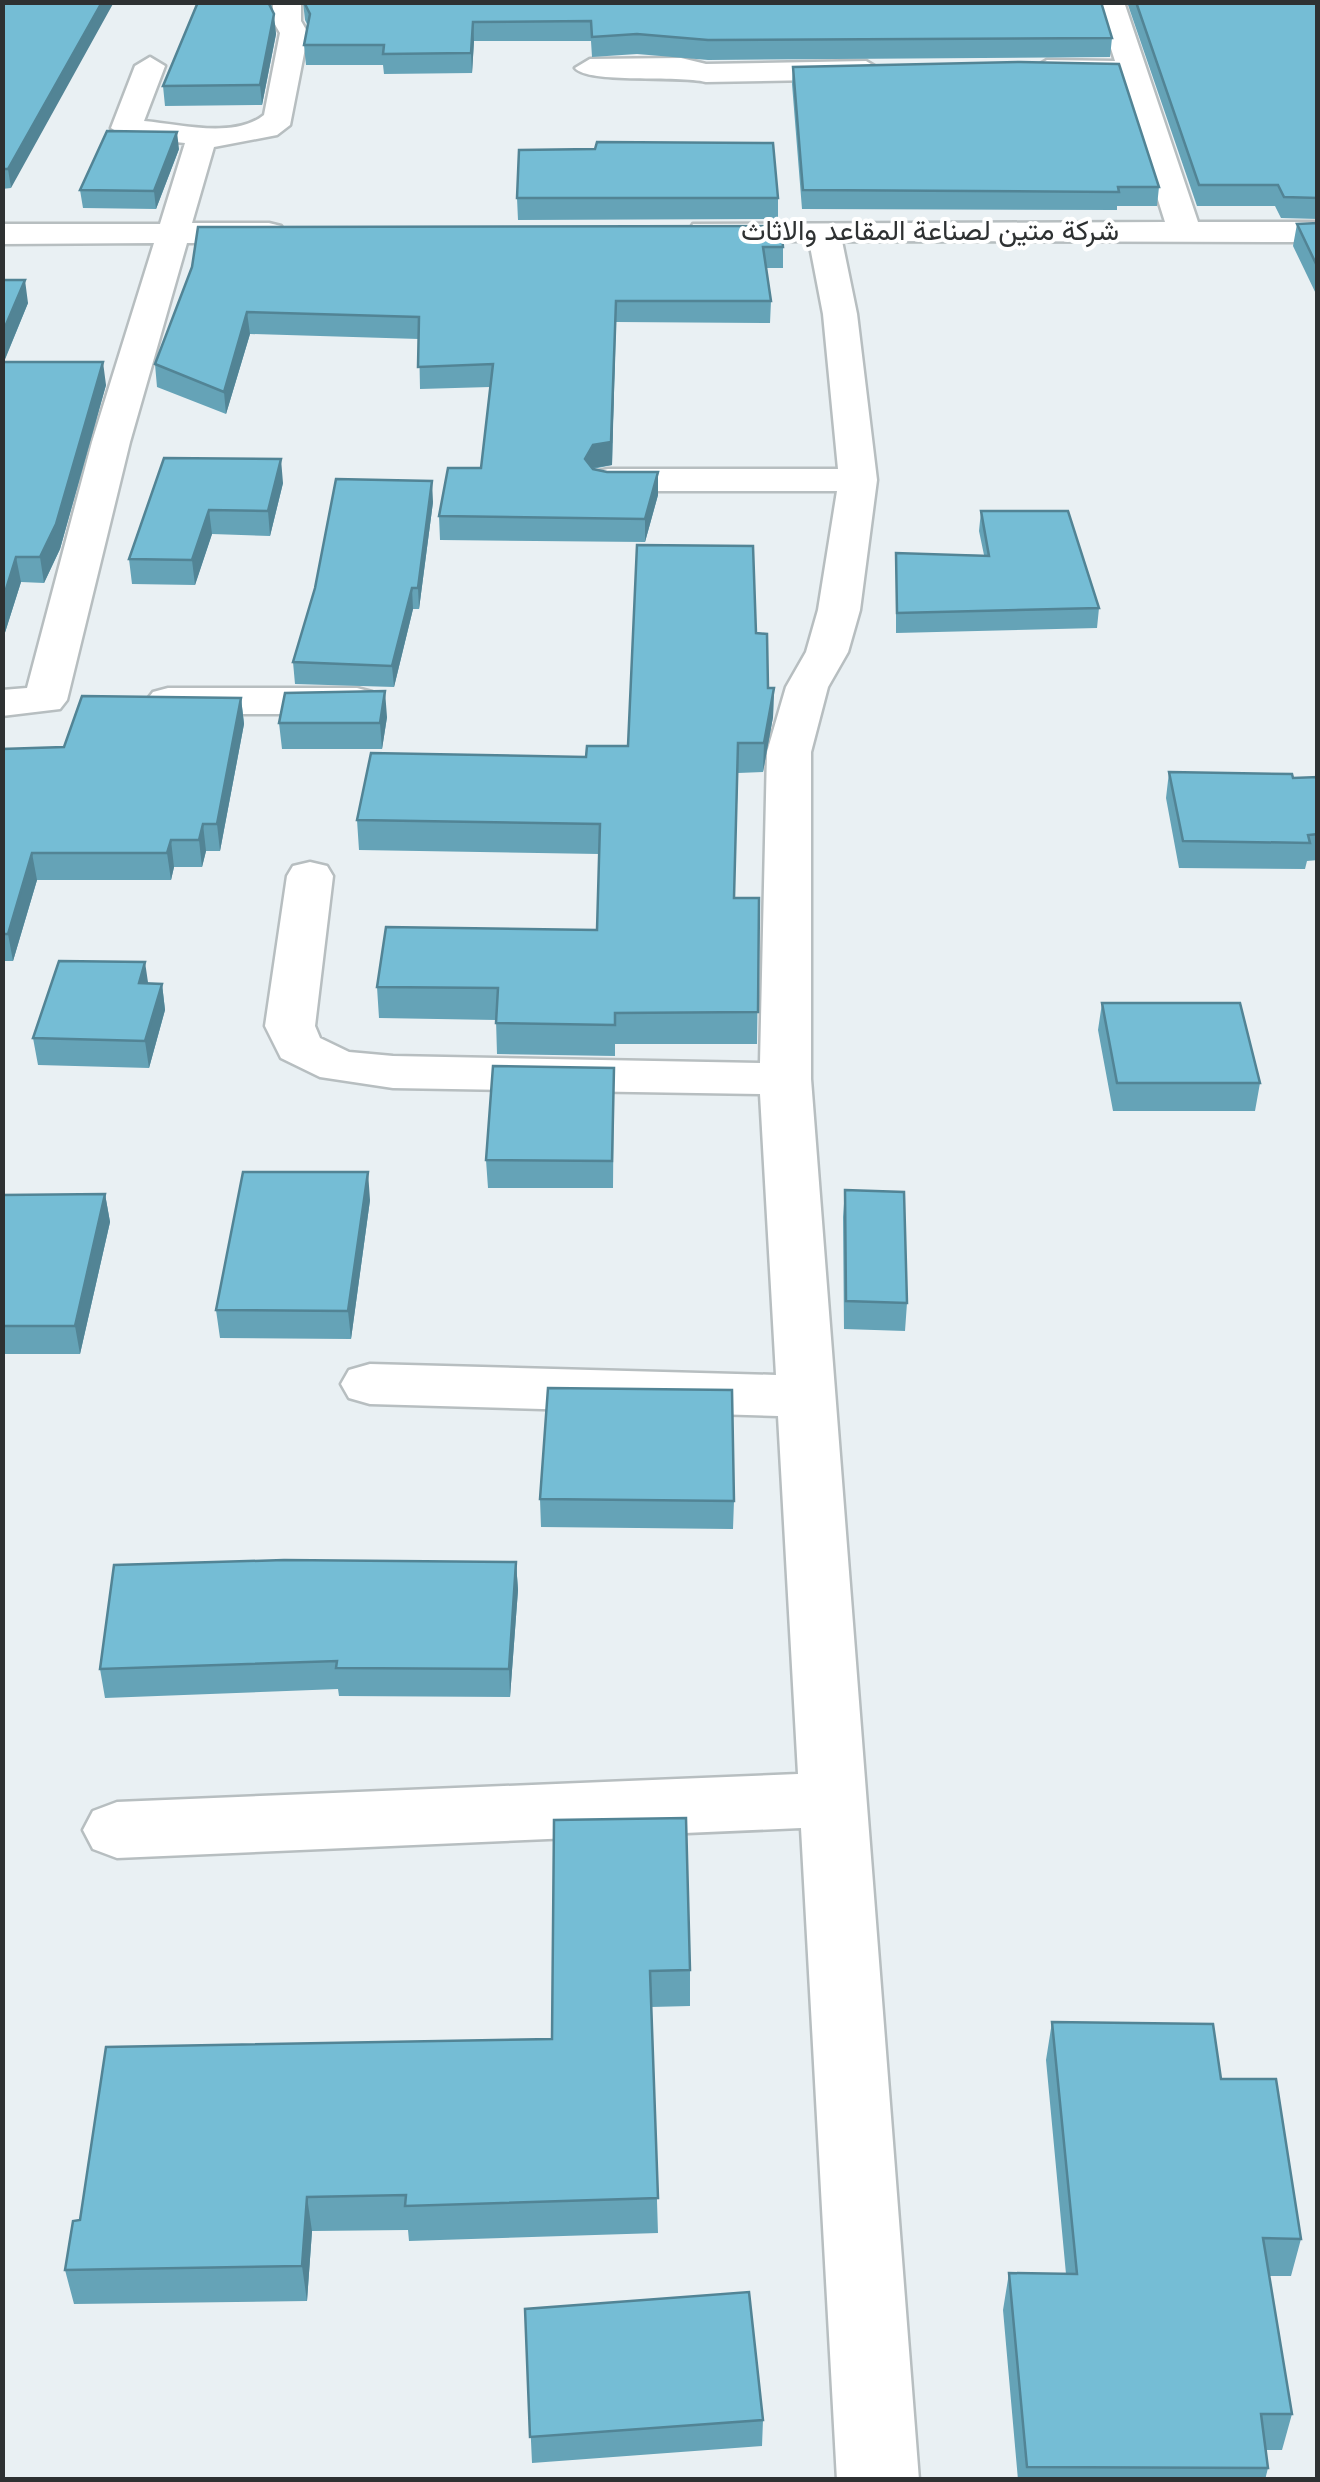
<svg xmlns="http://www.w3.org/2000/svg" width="1320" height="2482" font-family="'Varela Round',Vazirmatn,sans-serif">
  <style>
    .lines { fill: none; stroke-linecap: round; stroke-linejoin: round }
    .street-casing { stroke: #b7bec0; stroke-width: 5 }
    .street { fill: #fff; fill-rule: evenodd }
    .wall { fill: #65a3b7 }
    .shaded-wall { fill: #528495 }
    .building { fill: #75bdd5; stroke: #528495; stroke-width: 2.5 }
    .labels { text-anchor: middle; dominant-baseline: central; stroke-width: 8; stroke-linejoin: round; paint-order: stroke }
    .far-street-label { font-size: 28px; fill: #2e3132; stroke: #fff }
  </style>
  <rect width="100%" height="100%" fill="#e9f0f3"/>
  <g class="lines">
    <g class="street-casing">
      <path id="street" d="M 273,2 L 301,2 L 301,21 L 308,33 L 290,125 L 277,135 L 214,147 L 192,223 L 269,223 L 281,226 L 285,233 L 281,240 L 269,243 L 187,243 L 130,442 L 67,700 L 60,709 L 2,716 L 2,690 L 27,688 L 92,442 L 154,243 L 2,244 L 2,224 L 160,224 L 185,143 L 126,137 L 111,128 L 135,66 L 150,57 L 165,66 L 144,121 C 179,124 234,139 264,115 L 280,33 L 273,21 Z
        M 1096,2 L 1124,2 L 1198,222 L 1318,222 L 1318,242 L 842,241 L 857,314 L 877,480 L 860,610 L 848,652 L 828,687 L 811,752 L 811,1079 L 919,2480 L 837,2480 L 801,1828 L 117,1858 L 93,1849 L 83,1830 L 93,1811 L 117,1802 L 798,1774 L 778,1416 L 370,1404 L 349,1398 L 341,1384 L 349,1370 L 370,1364 L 776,1375 L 760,1094 L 393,1088 L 320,1077 L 281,1058 L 265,1026 L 287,876 L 293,866 L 310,862 L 327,866 L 333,876 L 315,1026 L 320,1038 L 349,1052 L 393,1056 L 760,1063 L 767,752 L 786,687 L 806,652 L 818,610 L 837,491 L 608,491 L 594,488 L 589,480 L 594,472 L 608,469 L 838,469 L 823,314 L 809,241 L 705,241 L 693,238 L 689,231 L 693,224 L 1165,222 L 1120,79 L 1047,78 L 1032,69 L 1047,60 L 1115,61 Z
        M 681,58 L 706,64 L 866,61 L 881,70 L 866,79 L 706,82 C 679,75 588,84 575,68 L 590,59 Z
        M 168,688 L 357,688 L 372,692 L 379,701 L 372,710 L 357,714 L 168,714 L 153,710 L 146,701 L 153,692 Z"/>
    </g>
    <use href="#street" class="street"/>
  </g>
  <path class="wall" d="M 2,2 L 11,188 L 2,189 Z
    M 198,2 L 272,2 L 271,9 L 276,34 L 262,105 L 165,106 L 163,86 Z
    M 303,2 L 1112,38 L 1110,57 L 708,60 L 637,54 L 592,57 L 591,41 L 474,41 L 472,73 L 384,74 L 383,65 L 306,65 L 304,45 L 308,26 L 305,20 Z
    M 1127,2 L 1318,2 L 1318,219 L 1281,218 L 1275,206 L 1197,206 Z
    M 793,67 L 1159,187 L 1157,206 L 1117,206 L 1117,210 L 802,209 L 792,84 Z
    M 179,149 L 156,209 L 83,208 L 80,190 Z
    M 595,149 L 778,198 L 778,219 L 518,220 L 517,198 Z
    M 1318,223 L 1318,298 L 1293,246 L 1297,224 Z
    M 783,247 L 783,268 L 766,268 L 771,301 L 770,323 L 616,322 L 612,465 L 593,469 L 658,495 L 645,542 L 440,540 L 439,516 L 481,468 L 490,387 L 420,389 L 419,339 L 250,334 L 226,414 L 157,387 L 155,364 L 192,267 Z
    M 2,280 L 28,303 L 4,362 L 106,385 L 60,549 L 44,583 L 21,582 L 2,642 Z
    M 164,458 L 283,483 L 270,536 L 212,534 L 195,585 L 132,584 L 129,559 Z
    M 433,502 L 419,609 L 413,609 L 394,687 L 295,684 L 293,662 Z
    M 981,511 L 1099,608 L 1097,628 L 896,633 L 896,553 L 984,555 L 979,531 Z
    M 756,633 L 768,688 L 774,688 L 773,717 L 763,772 L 738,773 L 734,898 L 759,898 L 757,1044 L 615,1044 L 615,1056 L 497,1054 L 496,1020 L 379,1018 L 377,987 L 597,930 L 599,854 L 359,850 L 357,820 L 586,757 L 628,746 Z
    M 241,698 L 244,724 L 220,851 L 206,851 L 202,867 L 174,867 L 171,880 L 37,880 L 13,961 L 2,961 L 2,749 L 64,747 Z
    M 387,717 L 382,749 L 282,749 L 279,723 Z
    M 1169,772 L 1293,778 L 1318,777 L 1318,860 L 1307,861 L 1305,869 L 1179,868 L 1166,798 Z
    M 148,983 L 162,984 L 165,1010 L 149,1068 L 38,1065 L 33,1038 Z
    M 1102,1003 L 1260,1083 L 1255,1111 L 1113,1111 L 1098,1030 Z
    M 614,1068 L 613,1188 L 488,1188 L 486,1160 Z
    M 845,1190 L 907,1303 L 905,1331 L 844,1329 L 843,1217 Z
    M 105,1194 L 110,1222 L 80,1354 L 2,1354 L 2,1195 Z
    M 370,1200 L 351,1339 L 220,1338 L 216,1310 Z
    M 540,1499 L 734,1501 L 733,1529 L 541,1527 Z
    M 516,1562 L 518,1590 L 510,1697 L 339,1696 L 338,1689 L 105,1698 L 100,1669 Z
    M 554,1820 L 690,1970 L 690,2006 L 651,2007 L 658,2233 L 409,2241 L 408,2230 L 312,2231 L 307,2301 L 74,2304 L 65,2270 L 80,2220 L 552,2039 Z
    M 1052,2022 L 1221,2079 L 1301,2239 L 1291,2276 L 1269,2276 L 1292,2414 L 1282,2450 L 1266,2450 L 1268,2468 L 1265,2480 L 1018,2480 L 1003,2310 L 1009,2273 L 1066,2274 L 1046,2060 Z
    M 525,2309 L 763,2420 L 762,2446 L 532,2463 Z"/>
  <path class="shaded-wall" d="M 102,2 L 114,2 L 11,188 L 8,169 Z
    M 274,14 L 276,34 L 262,105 L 260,85 Z
    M 473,22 L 474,41 L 472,73 L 471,53 Z
    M 177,132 L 179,149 L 156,209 L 154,191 Z
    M 25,280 L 28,303 L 2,366 L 2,334 Z
    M 616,301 L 612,465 L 593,468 L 585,459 Z
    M 247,312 L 250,334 L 226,414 L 224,392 Z
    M 103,362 L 106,385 L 60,549 L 44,583 L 40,557 Z
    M 281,459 L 283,483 L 270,536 L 268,511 Z
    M 658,472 L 658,495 L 645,542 L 645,519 Z
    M 432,481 L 433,502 L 419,609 L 418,588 Z
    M 209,510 L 212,534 L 195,585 L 192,560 Z
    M 16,557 L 21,582 L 2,642 L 2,602 Z
    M 412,588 L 413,609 L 394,687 L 392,666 Z
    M 774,688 L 773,717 L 763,772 L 764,743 Z
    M 385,691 L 387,717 L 382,749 L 380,723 Z
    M 241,698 L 244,724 L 220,851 L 217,824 Z
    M 203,824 L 206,851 L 202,867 L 199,840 Z
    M 171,840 L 174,867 L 171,880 L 167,853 Z
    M 32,853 L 37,880 L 13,961 L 8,934 Z
    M 145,962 L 149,989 L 139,983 Z
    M 162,984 L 165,1010 L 149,1068 L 145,1041 Z
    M 368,1172 L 370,1200 L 351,1339 L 348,1311 Z
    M 105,1194 L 110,1222 L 80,1354 L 75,1326 Z
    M 516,1562 L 518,1590 L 510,1697 L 509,1669 Z
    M 307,2197 L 312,2231 L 307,2301 L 302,2266 Z"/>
  <path class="building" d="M 2,2 L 102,2 L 8,169 L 2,169 Z
    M 198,2 L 268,2 L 274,14 L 260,85 L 163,86 Z
    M 304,2 L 1101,2 L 1112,38 L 708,40 L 637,34 L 592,37 L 591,21 L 473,22 L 471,53 L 383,54 L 384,45 L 304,45 L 310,14 Z
    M 1136,2 L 1318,2 L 1318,198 L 1284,197 L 1278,185 L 1199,185 Z
    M 1020,62 L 1119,64 L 1159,187 L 1118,187 L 1119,192 L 803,190 L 793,67 Z
    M 107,131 L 177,132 L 154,191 L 80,190 Z
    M 597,142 L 773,143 L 778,198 L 517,198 L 519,150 L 595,149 Z
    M 1318,223 L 1318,268 L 1297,224 Z
    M 781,226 L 783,247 L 763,247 L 771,301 L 616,301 L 611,442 L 593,445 L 585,459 L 593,469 L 607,472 L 658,472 L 645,519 L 439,516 L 448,468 L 481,468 L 493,364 L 418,367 L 419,317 L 247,312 L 224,392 L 155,364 L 192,267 L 198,227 Z
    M 2,280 L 25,280 L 2,334 Z
    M 2,362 L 103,362 L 56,524 L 40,557 L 16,557 L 2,602 Z
    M 164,458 L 281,459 L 268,511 L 209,510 L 192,560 L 129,559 Z
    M 336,479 L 432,481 L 418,588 L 412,588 L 392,666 L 293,662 L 315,588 Z
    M 981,511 L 1068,511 L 1099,608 L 897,613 L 896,553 L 989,556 Z
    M 637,545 L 753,546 L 756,633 L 767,634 L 768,688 L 774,688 L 764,743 L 738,743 L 734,898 L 759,898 L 758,1012 L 615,1013 L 615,1025 L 496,1023 L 498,988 L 377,987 L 386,927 L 597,930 L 600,824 L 357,820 L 371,753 L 586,757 L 587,746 L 628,746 Z
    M 385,691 L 380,723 L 279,723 L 285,693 Z
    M 82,696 L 241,698 L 217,824 L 203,824 L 199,840 L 171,840 L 167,853 L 32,853 L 8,934 L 2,934 L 2,749 L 64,747 Z
    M 1169,772 L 1292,774 L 1293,778 L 1318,777 L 1318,834 L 1308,835 L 1310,843 L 1183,841 Z
    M 59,961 L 145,962 L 139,983 L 162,984 L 145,1041 L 33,1038 Z
    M 1102,1003 L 1240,1003 L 1260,1083 L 1117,1083 Z
    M 493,1066 L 614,1068 L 612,1161 L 486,1160 Z
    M 243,1172 L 368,1172 L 348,1311 L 216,1310 Z
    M 845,1190 L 904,1192 L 907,1303 L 846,1301 Z
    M 105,1194 L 75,1326 L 2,1326 L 2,1195 Z
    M 548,1388 L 732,1390 L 734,1501 L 540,1499 Z
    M 284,1560 L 516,1562 L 509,1669 L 336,1668 L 337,1661 L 100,1669 L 114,1565 Z
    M 686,1818 L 690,1970 L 650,1971 L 658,2198 L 405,2206 L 406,2195 L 307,2197 L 302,2266 L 65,2270 L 73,2221 L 80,2220 L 106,2047 L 552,2039 L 554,1820 Z
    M 1052,2022 L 1213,2024 L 1221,2079 L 1276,2079 L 1301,2239 L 1263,2238 L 1292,2414 L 1261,2414 L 1268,2468 L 1027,2467 L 1009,2273 L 1077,2274 Z
    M 749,2292 L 763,2420 L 530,2437 L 525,2309 Z"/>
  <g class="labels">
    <g class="far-street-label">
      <text x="930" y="231">شركة متين لصناعة المقاعد والاثاث</text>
    </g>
  </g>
  <rect width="1320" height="2482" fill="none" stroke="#2e3132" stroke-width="10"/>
</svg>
